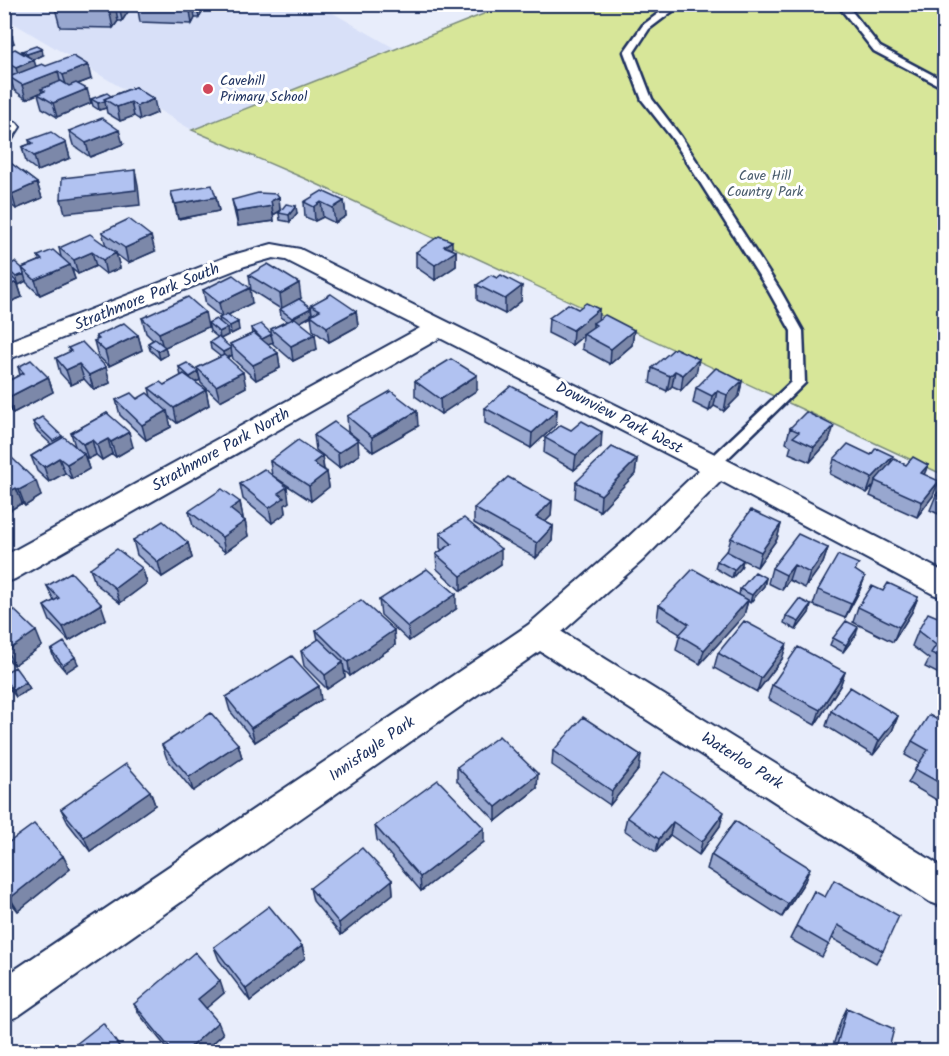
<svg xmlns="http://www.w3.org/2000/svg" width="949" height="1056" font-family="Kalam,sans-serif">
  <style>
    .built { fill: #d8e0f8 }
    .green { fill: #d7e699; stroke: #798a7c; stroke-width: 1.5 }
    .lines { fill: none; stroke-linecap: round; stroke-linejoin: round }
    .service-casing { stroke: #1b2f5e; stroke-width: 5 }
    .minor-casing { stroke: #1b2f5e; stroke-width: 4 }
    .service { fill: #fff; fill-rule: evenodd }
    .minor { fill: #fff; fill-rule: evenodd }
    .wall { fill: #98a7cf; stroke: #1b2f5e; stroke-width: 1.5 }
    .shaded-wall { fill: #7c88a9; stroke: #1b2f5e; stroke-width: 1.5 }
    .building { fill: #b1c2f1; stroke: #1b2f5e; stroke-width: 1.5 }
    .poi-dot { fill: #d1495b; stroke: #fff; stroke-width: 2 }
    .labels { text-anchor: middle; dominant-baseline: central; stroke-width: 6; stroke-linejoin: round; paint-order: stroke }
    .far-poi-label { font-size: 14px; fill: #1b2f5e; stroke: #fff; text-anchor: start }
    .far-park-label { font-size: 14px; fill: #4a5d6d; stroke: #fff }
    .street-label { font-size: 16px; fill: #1b2f5e; stroke: #fff }
  </style>
  <rect width="100%" height="100%" fill="#e8edfb"/>
  <filter id="ink" filterUnits="userSpaceOnUse"><feTurbulence type="fractalNoise" baseFrequency=".0167" numOctaves="2"/><feDisplacementMap in="SourceGraphic" scale="12" xChannelSelector="R" yChannelSelector="G"/><feConvolveMatrix kernelMatrix="1 2 1 2 8 2 1 2 1" color-interpolation-filters="sRGB"/></filter>
  <g filter="url(#ink)">
    <path class="built" d="M 5,4 L 319,5 L 394,48 L 192,130 L 5,18 Z"/>
    <path class="green" d="M 506,5 L 944,5 L 944,475 L 308,180 L 192,130 Z"/>
    <g class="lines">
      <g class="service-casing">
        <path id="service" d="M 671,4 L 682,4 L 649,29 L 634,52 L 652,99 L 681,137 L 780,290 L 803,331 L 805,383 L 725,461 L 720,470 L 715,471 L 708,466 L 714,455 L 791,382 L 791,331 L 768,290 L 672,138 L 642,100 L 624,52 L 643,25 Z
          M 837,4 L 846,4 L 880,47 L 944,81 L 944,88 L 874,51 Z"/>
      </g>
      <g class="minor-casing">
        <path id="minor" d="M 4,118 L 17,123 L 20,127 L 11,141 L 4,143 Z
          M 272,244 L 300,249 L 725,459 L 944,572 L 944,598 L 933,594 L 721,481 L 643,560 L 562,632 L 944,868 L 944,907 L 930,902 L 540,651 L 18,1016 L 4,1022 L 4,977 L 528,625 L 621,544 L 699,470 L 440,338 L 15,579 L 4,583 L 4,556 L 420,328 L 286,260 L 273,258 L 245,266 L 4,361 L 4,343 L 229,256 Z"/>
      </g>
      <use href="#service" class="service"/>
      <use href="#minor" class="minor"/>
    </g>
    <path class="wall" d="M 57,4 L 130,4 L 131,7 L 122,21 L 118,21 L 113,28 L 60,27 L 55,8 Z
      M 137,4 L 205,4 L 199,18 L 195,18 L 192,24 L 140,22 Z
      M 4,35 L 14,43 L 5,47 L 6,53 L 22,54 L 22,51 L 43,55 L 33,60 L 36,66 L 46,66 L 91,79 L 78,84 L 91,103 L 57,117 L 42,108 L 38,94 L 42,92 L 26,99 L 14,90 L 10,77 L 4,79 Z
      M 135,87 L 157,113 L 140,120 L 134,116 L 120,121 L 107,113 L 106,108 L 99,110 L 93,106 L 91,99 L 111,96 Z
      M 69,131 L 123,144 L 90,157 L 73,145 Z
      M 29,140 L 66,143 L 70,158 L 38,171 L 26,162 L 22,147 L 30,144 Z
      M 4,158 L 37,183 L 42,198 L 16,209 L 4,199 Z
      M 171,192 L 216,197 L 219,211 L 178,219 Z
      M 279,197 L 280,211 L 297,213 L 290,222 L 280,220 L 279,213 L 280,211 L 273,215 L 274,221 L 238,226 L 235,214 L 232,200 Z
      M 344,201 L 346,216 L 335,223 L 323,217 L 315,221 L 305,217 L 304,202 Z
      M 102,232 L 155,251 L 128,263 L 116,254 L 120,268 L 106,274 L 96,266 L 78,274 L 72,269 L 75,279 L 40,295 L 27,283 L 26,281 L 19,285 L 18,284 L 22,297 L 10,302 L 11,305 L 4,308 L 4,270 L 6,272 L 5,267 L 22,268 L 39,261 L 38,256 L 61,257 L 59,248 L 106,246 Z
      M 452,250 L 456,251 L 456,266 L 435,280 L 416,267 L 416,252 Z
      M 249,275 L 301,298 L 299,299 L 311,308 L 312,314 L 311,305 L 356,311 L 358,326 L 329,342 L 313,330 L 311,316 L 300,322 L 317,349 L 293,361 L 273,344 L 273,342 L 268,344 L 278,353 L 280,368 L 256,380 L 233,359 L 232,355 L 227,358 L 246,387 L 220,401 L 201,383 L 197,368 L 221,357 L 211,349 L 210,342 L 231,348 L 230,344 L 252,334 L 251,328 L 271,333 L 271,329 L 287,321 L 281,317 L 280,309 L 281,309 L 251,290 Z
      M 477,285 L 521,301 L 505,314 L 477,300 Z
      M 203,290 L 252,303 L 228,315 L 239,330 L 231,334 L 227,331 L 228,335 L 220,339 L 210,331 L 208,323 L 220,323 L 219,318 L 221,317 L 206,305 Z
      M 578,309 L 599,309 L 598,320 L 634,330 L 632,345 L 610,364 L 582,349 L 583,336 L 572,345 L 548,333 L 549,318 Z
      M 142,318 L 208,327 L 165,347 L 167,355 L 160,359 L 150,350 L 148,343 L 153,340 L 146,333 Z
      M 138,335 L 142,350 L 109,366 L 98,356 L 94,341 L 97,340 L 96,336 Z
      M 68,348 L 106,367 L 110,383 L 94,390 L 84,379 L 71,385 L 60,373 L 56,358 L 70,352 Z
      M 18,367 L 48,377 L 53,392 L 13,413 L 4,405 L 4,383 L 20,375 Z
      M 179,367 L 200,380 L 195,382 L 206,390 L 209,405 L 177,423 L 168,416 L 171,427 L 146,440 L 120,415 L 116,400 L 151,397 L 149,388 L 164,385 L 181,376 Z
      M 652,368 L 696,374 L 681,390 L 672,386 L 667,391 L 650,383 Z
      M 415,381 L 477,390 L 441,414 L 415,396 Z
      M 742,381 L 739,396 L 724,411 L 714,406 L 709,411 L 693,403 L 696,388 Z
      M 485,408 L 557,410 L 556,425 L 531,448 L 485,423 Z
      M 107,413 L 133,447 L 116,457 L 112,454 L 102,460 L 96,455 L 88,459 L 85,456 L 89,469 L 72,479 L 65,473 L 49,482 L 37,471 L 31,456 L 51,444 L 36,430 L 33,422 L 62,436 L 62,438 L 75,446 L 71,433 Z
      M 347,416 L 418,426 L 373,452 L 348,431 Z
      M 790,428 L 829,441 L 810,462 L 789,453 L 791,446 L 786,443 Z
      M 571,430 L 601,447 L 574,470 L 544,453 L 545,438 Z
      M 314,435 L 359,455 L 339,468 L 316,450 Z
      M 322,456 L 324,469 L 327,472 L 329,487 L 311,501 L 273,476 L 289,502 L 285,505 L 286,513 L 272,523 L 243,499 L 240,484 L 272,476 L 270,461 Z
      M 637,459 L 635,474 L 600,511 L 575,498 L 576,482 Z
      M 834,459 L 890,464 L 906,465 L 928,465 L 924,474 L 933,496 L 917,517 L 870,496 L 874,485 L 867,493 L 830,474 Z
      M 4,462 L 41,496 L 25,506 L 22,503 L 9,511 L 4,506 Z
      M 945,483 L 945,517 L 930,510 L 936,495 Z
      M 552,501 L 551,516 L 545,522 L 553,526 L 552,541 L 536,558 L 474,523 L 474,508 Z
      M 240,502 L 243,518 L 242,518 L 245,521 L 248,536 L 225,552 L 193,526 L 189,511 Z
      M 781,524 L 777,539 L 757,567 L 743,560 L 741,568 L 732,578 L 715,568 L 717,561 L 727,552 L 731,538 Z
      M 440,533 L 501,564 L 461,591 L 437,569 L 436,554 L 442,550 L 440,548 Z
      M 133,540 L 188,543 L 192,558 L 162,577 L 137,555 Z
      M 828,548 L 823,563 L 805,588 L 789,580 L 782,590 L 768,583 L 772,568 Z
      M 90,568 L 142,568 L 147,583 L 120,603 L 95,583 Z
      M 856,571 L 865,577 L 859,592 L 845,618 L 813,605 L 818,590 Z
      M 766,578 L 764,586 L 750,603 L 748,601 L 744,615 L 700,664 L 676,650 L 680,634 L 657,620 L 659,605 L 739,595 L 740,589 Z
      M 47,586 L 106,619 L 69,641 L 50,621 L 44,606 L 54,601 Z
      M 883,591 L 918,597 L 912,612 L 893,642 L 853,622 L 858,607 Z
      M 379,600 L 456,609 L 409,641 L 381,615 Z
      M 811,605 L 809,613 L 796,630 L 784,623 L 786,616 Z
      M 4,612 L 42,646 L 14,665 L 4,655 Z
      M 945,620 L 945,677 L 925,667 L 929,659 L 912,646 L 918,631 Z
      M 316,630 L 394,630 L 395,645 L 350,676 L 344,670 L 345,677 L 327,689 L 304,666 L 301,651 L 318,640 Z
      M 856,635 L 843,652 L 830,645 L 833,638 Z
      M 51,650 L 78,664 L 66,672 L 54,658 Z
      M 718,653 L 782,659 L 757,692 L 714,668 Z
      M 845,672 L 840,686 L 815,725 L 768,699 L 772,685 Z
      M 4,673 L 26,682 L 30,689 L 16,697 L 4,682 Z
      M 226,697 L 321,700 L 255,742 L 230,711 Z
      M 831,711 L 898,716 L 892,731 L 873,755 L 826,726 Z
      M 945,724 L 945,738 L 942,742 L 945,744 L 945,805 L 908,783 L 919,763 L 905,755 L 912,741 Z
      M 238,744 L 242,758 L 193,791 L 167,759 L 162,745 Z
      M 553,751 L 639,769 L 610,805 L 552,765 Z
      M 457,767 L 537,788 L 496,821 L 457,781 Z
      M 150,791 L 155,805 L 90,851 L 68,823 L 61,809 Z
      M 627,817 L 720,826 L 699,855 L 670,835 L 656,852 L 624,830 Z
      M 375,826 L 484,842 L 421,891 L 377,840 Z
      M 4,846 L 63,856 L 70,869 L 18,911 L 4,895 Z
      M 711,855 L 805,881 L 782,917 L 707,869 Z
      M 392,880 L 393,894 L 341,935 L 313,901 L 310,888 Z
      M 814,891 L 883,951 L 876,963 L 832,938 L 822,957 L 790,939 Z
      M 302,946 L 305,958 L 250,1001 L 219,960 L 214,947 Z
      M 224,993 L 206,1008 L 223,1034 L 203,1052 L 170,1052 L 140,1015 L 134,1004 Z
      M 847,1008 L 888,1052 L 831,1052 L 841,1020 Z"/>
    <path class="shaded-wall" d="M 112,4 L 115,4 L 118,21 L 113,28 L 109,9 Z
      M 119,4 L 130,4 L 131,7 L 122,21 Z
      M 189,4 L 193,4 L 195,18 L 192,24 Z
      M 196,4 L 205,4 L 199,18 Z
      M 12,36 L 14,43 L 5,47 L 8,60 L 4,61 L 4,39 Z
      M 42,49 L 43,55 L 29,61 L 27,54 Z
      M 34,60 L 38,74 L 20,81 L 16,68 Z
      M 7,63 L 11,77 L 4,79 L 4,64 Z
      M 88,65 L 91,79 L 67,88 L 63,75 Z
      M 58,71 L 61,85 L 41,89 L 42,92 L 26,99 L 22,85 Z
      M 87,89 L 91,103 L 57,117 L 53,103 Z
      M 154,99 L 157,113 L 140,120 L 137,106 Z
      M 105,101 L 106,108 L 99,110 L 98,103 Z
      M 131,102 L 134,116 L 120,121 L 117,107 Z
      M 119,130 L 123,144 L 90,157 L 86,143 Z
      M 66,143 L 70,158 L 38,171 L 34,156 Z
      M 135,170 L 138,185 L 140,205 L 65,213 L 61,199 Z
      M 37,183 L 42,198 L 16,209 L 12,194 Z
      M 216,197 L 219,211 L 178,219 L 175,204 Z
      M 279,197 L 280,211 L 273,215 L 271,201 Z
      M 344,201 L 346,216 L 335,223 L 333,208 Z
      M 321,202 L 323,217 L 315,221 L 314,207 Z
      M 272,206 L 274,221 L 238,226 L 236,212 Z
      M 296,206 L 297,213 L 290,222 L 289,215 Z
      M 151,236 L 155,251 L 128,263 L 125,248 Z
      M 452,241 L 452,254 L 456,251 L 456,266 L 435,280 L 435,265 L 444,246 Z
      M 92,252 L 96,266 L 78,274 L 74,260 Z
      M 116,253 L 120,268 L 106,274 L 103,260 Z
      M 70,265 L 75,279 L 40,295 L 35,280 Z
      M 24,274 L 26,281 L 19,285 L 16,277 Z
      M 17,282 L 22,297 L 10,302 L 11,305 L 4,308 L 4,287 Z
      M 299,283 L 301,298 L 282,309 L 280,294 Z
      M 522,286 L 521,301 L 505,314 L 505,299 Z
      M 250,288 L 252,303 L 222,318 L 219,303 Z
      M 311,308 L 312,316 L 311,315 L 311,316 L 293,326 L 292,318 Z
      M 599,309 L 598,324 L 596,325 L 593,323 L 593,328 L 583,334 L 583,336 L 572,345 L 573,330 Z
      M 356,311 L 358,326 L 329,342 L 327,327 Z
      M 205,312 L 208,327 L 163,348 L 159,333 Z
      M 238,322 L 239,330 L 231,334 L 230,326 Z
      M 227,328 L 228,335 L 220,339 L 219,332 Z
      M 634,330 L 632,345 L 610,364 L 611,349 Z
      M 271,334 L 273,342 L 263,346 L 262,339 Z
      M 315,334 L 317,349 L 293,361 L 291,346 Z
      M 138,335 L 142,350 L 109,366 L 105,351 Z
      M 165,347 L 167,355 L 160,359 L 158,351 Z
      M 231,348 L 232,355 L 224,360 L 223,352 Z
      M 278,353 L 280,368 L 256,380 L 253,365 Z
      M 699,359 L 696,374 L 681,390 L 683,375 Z
      M 79,364 L 84,379 L 71,385 L 66,370 Z
      M 106,367 L 110,383 L 94,390 L 89,375 Z
      M 675,371 L 672,386 L 667,391 L 670,376 Z
      M 198,372 L 200,380 L 192,384 L 190,377 Z
      M 243,372 L 246,387 L 220,401 L 216,386 Z
      M 477,375 L 477,390 L 441,414 L 440,399 Z
      M 48,377 L 53,392 L 13,413 L 7,398 Z
      M 742,381 L 739,396 L 724,411 L 727,395 Z
      M 206,390 L 209,405 L 177,423 L 174,408 Z
      M 717,391 L 714,406 L 709,411 L 712,396 Z
      M 557,410 L 556,425 L 531,448 L 532,433 Z
      M 167,411 L 171,427 L 146,440 L 142,425 Z
      M 417,411 L 418,426 L 373,452 L 372,437 Z
      M 834,426 L 829,441 L 810,462 L 814,447 Z
      M 129,432 L 133,447 L 116,457 L 111,442 Z
      M 602,432 L 601,447 L 574,470 L 576,455 Z
      M 108,439 L 112,454 L 102,460 L 97,445 Z
      M 92,440 L 96,455 L 88,459 L 83,444 Z
      M 358,440 L 359,455 L 339,468 L 338,453 Z
      M 84,454 L 89,469 L 72,479 L 67,464 Z
      M 322,456 L 324,471 L 313,463 Z
      M 893,456 L 887,471 L 875,481 L 874,485 L 867,493 L 872,478 Z
      M 59,458 L 65,473 L 49,482 L 44,467 Z
      M 637,459 L 635,474 L 600,511 L 601,495 Z
      M 928,465 L 922,480 L 921,473 Z
      M 327,472 L 329,487 L 311,501 L 309,486 Z
      M 36,481 L 41,496 L 25,506 L 19,490 Z
      M 939,481 L 933,496 L 917,517 L 922,502 Z
      M 287,487 L 289,502 L 285,505 L 286,513 L 272,523 L 269,508 L 278,493 Z
      M 16,488 L 22,503 L 9,511 L 4,501 L 4,494 Z
      M 552,501 L 551,516 L 535,532 L 536,517 Z
      M 240,502 L 243,518 L 233,524 L 230,509 Z
      M 245,521 L 248,536 L 225,552 L 222,537 Z
      M 781,524 L 777,539 L 757,567 L 761,552 Z
      M 553,526 L 552,541 L 536,558 L 537,543 Z
      M 188,543 L 192,558 L 162,577 L 158,562 Z
      M 828,548 L 823,563 L 805,588 L 810,573 Z
      M 501,549 L 501,564 L 461,591 L 461,576 Z
      M 743,560 L 741,568 L 732,578 L 734,570 Z
      M 794,565 L 789,580 L 782,590 L 786,575 Z
      M 142,568 L 147,583 L 120,603 L 115,588 Z
      M 865,577 L 859,592 L 845,618 L 851,604 Z
      M 766,578 L 764,586 L 750,603 L 752,595 Z
      M 456,594 L 456,609 L 409,641 L 408,627 Z
      M 918,597 L 912,612 L 893,642 L 899,627 Z
      M 748,600 L 744,615 L 700,664 L 704,650 Z
      M 101,604 L 106,619 L 69,641 L 63,627 Z
      M 811,605 L 809,613 L 796,630 L 799,622 Z
      M 858,627 L 856,635 L 843,652 L 846,645 Z
      M 394,630 L 395,645 L 350,676 L 348,662 Z
      M 36,631 L 42,646 L 14,665 L 7,651 Z
      M 787,644 L 782,659 L 757,692 L 761,678 Z
      M 75,657 L 78,664 L 66,672 L 63,665 Z
      M 343,662 L 345,677 L 327,689 L 325,675 Z
      M 845,672 L 840,686 L 815,725 L 820,710 Z
      M 26,682 L 30,689 L 16,697 L 13,690 Z
      M 319,686 L 321,700 L 255,742 L 251,728 Z
      M 898,716 L 892,731 L 873,755 L 879,741 Z
      M 238,744 L 242,758 L 193,791 L 189,777 Z
      M 641,755 L 639,769 L 610,805 L 612,791 Z
      M 538,774 L 537,788 L 496,821 L 496,807 Z
      M 150,791 L 155,805 L 90,851 L 84,837 Z
      M 724,812 L 720,826 L 699,855 L 702,842 Z
      M 673,822 L 670,835 L 656,852 L 659,839 Z
      M 484,828 L 484,842 L 421,891 L 420,877 Z
      M 63,856 L 70,869 L 18,911 L 10,898 Z
      M 810,868 L 805,881 L 782,917 L 788,904 Z
      M 392,880 L 393,894 L 341,935 L 339,923 Z
      M 302,946 L 305,958 L 250,1001 L 246,989 Z
      M 220,981 L 224,993 L 203,1011 L 198,999 Z
      M 218,1022 L 223,1034 L 203,1052 L 185,1052 Z"/>
    <path class="building" d="M 57,4 L 112,4 L 109,9 L 55,8 Z
      M 8,34 L 12,36 L 4,39 L 4,35 Z
      M 36,46 L 42,49 L 27,54 L 22,51 Z
      M 15,49 L 34,60 L 16,68 L 7,63 L 4,64 L 4,53 Z
      M 73,56 L 88,65 L 63,75 L 58,71 L 22,85 L 9,77 L 42,64 L 46,66 Z
      M 61,81 L 69,86 L 76,83 L 87,89 L 53,103 L 38,94 L 45,91 L 41,89 Z
      M 135,87 L 154,99 L 137,106 L 131,102 L 117,107 L 104,99 Z
      M 107,93 L 111,96 L 104,99 L 105,101 L 98,103 L 91,99 Z
      M 102,118 L 119,130 L 86,143 L 69,131 Z
      M 51,132 L 66,143 L 34,156 L 22,147 L 33,143 L 29,140 Z
      M 4,158 L 37,183 L 12,194 L 4,188 Z
      M 135,170 L 136,190 L 61,199 L 62,178 Z
      M 212,185 L 216,197 L 175,204 L 171,192 Z
      M 322,191 L 344,201 L 333,208 L 321,202 L 314,207 L 304,202 Z
      M 258,193 L 277,194 L 279,197 L 271,201 L 272,206 L 236,212 L 232,200 Z
      M 286,204 L 296,206 L 289,215 L 279,213 Z
      M 129,219 L 151,236 L 125,248 L 102,232 Z
      M 90,234 L 116,253 L 103,260 L 92,252 L 74,260 L 59,248 Z
      M 439,236 L 452,241 L 444,246 L 456,251 L 435,265 L 416,252 Z
      M 53,250 L 70,265 L 35,280 L 22,268 L 42,260 L 38,256 Z
      M 15,262 L 22,268 L 24,274 L 16,277 L 5,267 Z
      M 268,264 L 299,283 L 280,294 L 249,275 Z
      M 4,270 L 17,282 L 4,287 Z
      M 233,275 L 250,288 L 219,303 L 203,290 Z
      M 491,275 L 497,278 L 501,275 L 522,286 L 505,299 L 477,285 Z
      M 331,294 L 356,311 L 327,327 L 311,315 L 320,310 L 311,305 Z
      M 188,297 L 205,312 L 159,333 L 142,318 Z
      M 299,299 L 311,308 L 292,318 L 280,309 Z
      M 586,303 L 599,309 L 573,330 L 549,318 L 568,304 L 578,309 Z
      M 227,314 L 238,322 L 230,326 L 219,318 Z
      M 605,315 L 634,330 L 611,349 L 583,334 L 596,325 L 593,323 Z
      M 295,318 L 315,334 L 291,346 L 271,329 Z
      M 216,319 L 227,328 L 219,332 L 208,323 Z
      M 124,323 L 138,335 L 105,351 L 94,341 L 99,339 L 96,336 Z
      M 261,324 L 272,334 L 262,339 L 251,328 Z
      M 254,333 L 278,353 L 253,365 L 230,344 Z
      M 218,337 L 231,348 L 223,352 L 210,342 Z
      M 155,339 L 165,347 L 158,351 L 148,343 Z
      M 82,342 L 106,367 L 89,375 L 79,364 L 66,370 L 56,358 L 71,351 L 68,348 Z
      M 675,348 L 699,359 L 683,375 L 675,371 L 670,376 L 652,368 Z
      M 224,355 L 243,372 L 216,386 L 197,368 Z
      M 451,359 L 477,375 L 440,399 L 415,381 Z
      M 31,360 L 48,377 L 7,398 L 4,395 L 4,383 L 24,373 L 18,367 Z
      M 187,363 L 198,372 L 190,377 L 179,367 Z
      M 716,368 L 742,381 L 727,395 L 717,391 L 712,396 L 696,388 Z
      M 184,374 L 206,390 L 174,408 L 149,388 L 160,382 L 164,385 Z
      M 511,386 L 557,410 L 532,433 L 485,408 Z
      M 391,391 L 417,411 L 372,437 L 347,416 Z
      M 131,393 L 137,399 L 147,393 L 167,411 L 142,425 L 116,400 Z
      M 806,412 L 834,426 L 814,447 L 793,437 L 799,432 L 790,428 Z
      M 107,413 L 129,432 L 111,442 L 108,439 L 97,445 L 92,440 L 83,444 L 71,433 Z
      M 42,417 L 62,436 L 53,441 L 33,422 Z
      M 582,421 L 602,432 L 576,455 L 545,438 L 561,425 L 571,430 Z
      M 334,422 L 358,440 L 338,453 L 314,435 Z
      M 64,437 L 84,454 L 67,464 L 59,458 L 44,467 L 31,456 Z
      M 298,440 L 322,456 L 313,463 L 327,472 L 309,486 L 270,461 Z
      M 848,444 L 871,455 L 876,448 L 893,456 L 872,478 L 834,459 Z
      M 612,447 L 637,459 L 601,495 L 576,482 Z
      M 913,457 L 928,465 L 921,473 L 939,481 L 922,502 L 875,481 L 894,459 L 906,465 Z
      M 12,458 L 36,481 L 19,490 L 16,488 L 4,494 L 4,462 Z
      M 264,469 L 287,487 L 278,493 L 284,498 L 269,508 L 240,484 Z
      M 508,477 L 552,501 L 536,517 L 553,526 L 537,543 L 474,508 Z
      M 945,483 L 945,499 L 936,495 Z
      M 222,489 L 240,502 L 230,509 L 245,521 L 222,537 L 189,511 Z
      M 751,510 L 781,524 L 761,552 L 731,538 Z
      M 464,518 L 501,549 L 461,576 L 436,554 L 452,544 L 440,533 Z
      M 163,521 L 188,543 L 158,562 L 133,540 Z
      M 798,534 L 828,548 L 810,573 L 794,565 L 786,575 L 772,568 Z
      M 117,549 L 142,568 L 115,588 L 90,568 Z
      M 726,551 L 743,560 L 734,570 L 717,561 Z
      M 838,555 L 859,564 L 855,570 L 865,577 L 851,604 L 818,590 Z
      M 427,569 L 456,594 L 408,627 L 379,600 Z
      M 693,569 L 748,600 L 704,650 L 679,635 L 689,624 L 659,605 Z
      M 71,572 L 101,604 L 63,627 L 44,606 L 59,598 L 47,586 Z
      M 755,572 L 766,578 L 752,595 L 740,589 Z
      M 888,583 L 918,597 L 899,627 L 858,607 L 872,586 L 883,591 Z
      M 799,599 L 811,605 L 799,622 L 786,616 Z
      M 361,600 L 394,630 L 348,662 L 316,630 Z
      M 11,607 L 36,631 L 7,651 L 4,648 L 4,612 Z
      M 928,613 L 945,620 L 945,659 L 931,653 L 936,645 L 918,631 Z
      M 744,621 L 787,644 L 761,678 L 718,653 Z
      M 846,621 L 858,627 L 846,645 L 833,638 Z
      M 319,639 L 343,662 L 325,675 L 301,651 Z
      M 64,642 L 75,657 L 63,665 L 51,650 Z
      M 798,647 L 845,672 L 820,710 L 772,685 Z
      M 292,656 L 319,686 L 251,728 L 226,697 Z
      M 15,667 L 26,682 L 13,690 L 4,679 L 4,673 Z
      M 850,687 L 898,716 L 879,741 L 831,711 Z
      M 211,713 L 238,744 L 189,777 L 162,745 Z
      M 929,715 L 945,724 L 945,736 L 941,741 L 945,744 L 945,786 L 915,769 L 928,750 L 912,741 Z
      M 583,717 L 641,755 L 612,791 L 553,751 Z
      M 499,736 L 538,774 L 496,807 L 457,767 Z
      M 126,764 L 150,791 L 84,837 L 61,809 Z
      M 664,772 L 724,812 L 702,842 L 673,822 L 659,839 L 627,817 Z
      M 438,780 L 484,828 L 420,877 L 375,826 Z
      M 735,821 L 810,868 L 788,904 L 711,855 Z
      M 34,824 L 63,856 L 10,898 L 4,892 L 4,846 Z
      M 362,848 L 392,880 L 339,923 L 310,888 Z
      M 834,880 L 899,916 L 883,951 L 838,925 L 829,945 L 796,926 L 814,891 L 825,897 Z
      M 269,906 L 302,946 L 246,989 L 214,947 Z
      M 195,952 L 220,981 L 198,999 L 218,1022 L 185,1052 L 173,1052 L 134,1004 Z
      M 847,1008 L 894,1029 L 888,1052 L 835,1052 Z
      M 103,1023 L 123,1052 L 66,1052 Z"/>
  </g>
  <circle class="poi-dot" cx="208" cy="89" r="6"/>
  <g class="labels">
    <g class="far-poi-label">
      <text x="220" y="81">Cavehill<tspan x="220" dy="16">Primary School</tspan></text>
    </g>
    <g class="far-park-label">
      <text x="765" y="176">Cave Hill<tspan x="765" dy="16">Country Park</tspan></text>
    </g>
    <g class="street-label">
      <text transform="translate(147 297) rotate(-22)">Strathmore Park South</text>
      <text transform="translate(619 418) rotate(27)">Downview Park West</text>
      <text transform="translate(221 450) rotate(-29)">Strathmore Park North</text>
      <text transform="translate(372 749) rotate(-35)">Innisfayle Park</text>
      <text transform="translate(742 761) rotate(32)">Waterloo Park</text>
    </g>
  </g>
  <rect width="949" height="1056" fill="none" stroke="#fff" stroke-width="24"/>
  <rect x="12" y="12" width="925" height="1032" fill="none" stroke="#1b2f5e" stroke-width="2" filter="url(#ink)"/>
</svg>
